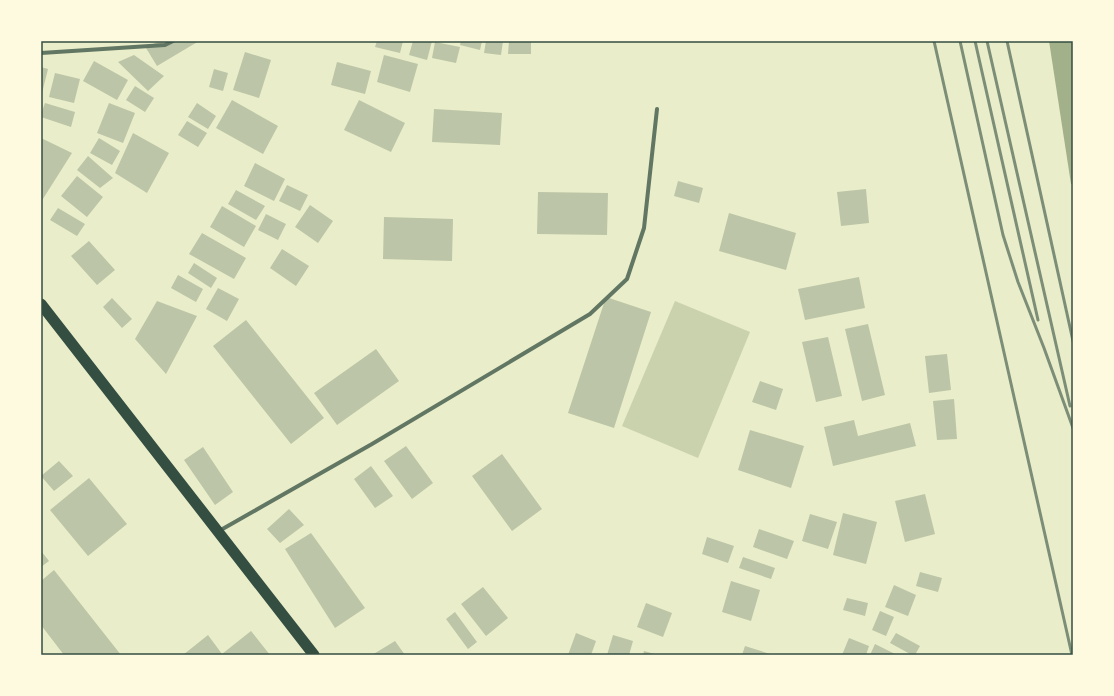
<svg xmlns="http://www.w3.org/2000/svg" width="1114" height="696" font-family="Helvetica,sans-serif">
  <style>
    .green { fill: #cad2ad }
    .water { fill: #a3b18a }
    .building { fill: #bcc5a7 }
    .lines { fill: none; stroke-linecap: round; stroke-linejoin: round }
    .minor { stroke: #617663; stroke-width: 4 }
    .trunk { stroke: #344e41; stroke-width: 11 }
    .rail { stroke: #7c8e77; stroke-width: 3 }
    .neatline { fill: none; stroke: #344e41; stroke-width: 1.5 }
  </style>
  <rect width="100%" height="100%" fill="#e9edc9"/>
  <path class="green" d="M 675,301 L 750,332 L 698,458 L 622,426 Z"/>
  <path class="water" d="M 1049,41 L 1073,41 L 1073,184 L 1071,184 Z"/>
  <path class="building" d="M 159,41 L 199,41 L 157,66 L 146,48 Z
    M 377,41 L 403,41 L 400,53 L 375,47 Z
    M 413,41 L 432,41 L 427,60 L 409,55 Z
    M 461,41 L 482,41 L 480,50 L 460,45 Z
    M 486,41 L 503,41 L 501,55 L 484,53 Z
    M 509,41 L 531,41 L 531,54 L 508,54 Z
    M 435,42 L 460,47 L 456,63 L 432,58 Z
    M 245,52 L 271,60 L 259,98 L 233,90 Z
    M 134,55 L 164,76 L 148,91 L 118,62 Z
    M 384,55 L 418,64 L 410,92 L 377,82 Z
    M 94,61 L 128,80 L 117,100 L 83,81 Z
    M 337,62 L 371,71 L 365,94 L 331,85 Z
    M 41,67 L 48,69 L 42,93 L 41,93 Z
    M 214,69 L 228,73 L 223,91 L 209,87 Z
    M 55,73 L 80,79 L 74,103 L 49,97 Z
    M 135,86 L 154,98 L 145,112 L 126,100 Z
    M 232,100 L 278,126 L 263,154 L 216,128 Z
    M 359,100 L 405,123 L 391,152 L 344,130 Z
    M 45,103 L 75,112 L 71,127 L 41,117 L 41,114 Z
    M 109,103 L 135,113 L 123,143 L 97,133 Z
    M 197,103 L 216,116 L 208,129 L 188,117 Z
    M 434,109 L 502,113 L 500,145 L 432,142 Z
    M 187,121 L 207,133 L 198,147 L 178,135 Z
    M 133,133 L 169,153 L 147,193 L 115,173 Z
    M 41,138 L 72,153 L 41,202 Z
    M 99,138 L 120,151 L 112,165 L 90,153 Z
    M 88,156 L 113,178 L 100,188 L 77,170 Z
    M 255,163 L 285,179 L 274,201 L 244,186 Z
    M 77,176 L 103,197 L 87,217 L 61,196 Z
    M 678,181 L 703,188 L 699,203 L 674,196 Z
    M 287,185 L 308,195 L 300,211 L 279,201 Z
    M 866,189 L 869,223 L 841,226 L 837,192 Z
    M 236,190 L 265,206 L 256,220 L 228,204 Z
    M 538,192 L 608,193 L 607,235 L 537,234 Z
    M 310,205 L 333,221 L 318,243 L 295,227 Z
    M 222,206 L 256,226 L 244,247 L 210,227 Z
    M 58,208 L 85,224 L 77,236 L 50,220 Z
    M 729,213 L 796,233 L 786,270 L 719,251 Z
    M 266,214 L 286,224 L 278,240 L 258,230 Z
    M 384,217 L 453,219 L 452,261 L 383,259 Z
    M 202,233 L 246,258 L 234,279 L 189,254 Z
    M 89,241 L 115,270 L 97,285 L 71,256 Z
    M 282,249 L 309,266 L 296,286 L 270,268 Z
    M 194,263 L 217,278 L 211,288 L 188,273 Z
    M 178,275 L 203,289 L 196,302 L 171,288 Z
    M 859,277 L 865,308 L 805,320 L 798,289 Z
    M 218,288 L 239,299 L 227,321 L 206,309 Z
    M 606,297 L 651,312 L 614,428 L 568,413 Z
    M 112,298 L 132,319 L 122,328 L 103,307 Z
    M 157,301 L 197,316 L 166,374 L 135,339 Z
    M 246,320 L 324,418 L 291,444 L 213,346 Z
    M 868,324 L 885,395 L 862,401 L 845,329 Z
    M 828,337 L 842,396 L 816,402 L 802,342 Z
    M 376,349 L 399,381 L 337,425 L 314,393 Z
    M 947,354 L 951,390 L 929,393 L 925,356 Z
    M 760,381 L 783,389 L 776,410 L 752,402 Z
    M 954,399 L 957,439 L 937,440 L 933,401 Z
    M 854,420 L 858,436 L 910,423 L 916,446 L 833,466 L 824,427 Z
    M 750,430 L 804,446 L 791,488 L 738,470 Z
    M 406,446 L 433,483 L 412,499 L 384,461 Z
    M 203,447 L 233,492 L 215,505 L 184,460 Z
    M 502,454 L 542,509 L 512,531 L 472,476 Z
    M 59,461 L 73,476 L 54,491 L 41,476 Z
    M 371,466 L 393,496 L 375,508 L 354,479 Z
    M 89,478 L 127,524 L 88,556 L 50,510 Z
    M 925,494 L 935,534 L 905,542 L 895,501 Z
    M 289,509 L 304,525 L 280,543 L 267,529 Z
    M 843,513 L 877,522 L 866,564 L 833,555 Z
    M 810,514 L 837,522 L 828,549 L 802,541 Z
    M 759,529 L 794,541 L 787,559 L 753,547 Z
    M 311,533 L 365,608 L 335,628 L 285,549 Z
    M 707,537 L 734,546 L 728,563 L 702,554 Z
    M 41,551 L 49,561 L 41,567 Z
    M 743,557 L 775,568 L 771,579 L 739,568 Z
    M 54,570 L 121,655 L 64,655 L 41,625 L 41,581 Z
    M 920,572 L 942,578 L 938,592 L 916,586 Z
    M 731,581 L 760,590 L 751,621 L 722,612 Z
    M 894,585 L 916,595 L 908,616 L 885,607 Z
    M 483,587 L 508,618 L 486,636 L 461,604 Z
    M 847,598 L 868,603 L 865,616 L 843,610 Z
    M 646,603 L 672,613 L 663,637 L 637,627 Z
    M 880,611 L 894,617 L 886,636 L 872,630 Z
    M 455,612 L 477,642 L 468,649 L 446,619 Z
    M 251,631 L 270,655 L 183,655 L 208,635 L 222,654 Z
    M 576,633 L 596,641 L 591,655 L 568,655 Z
    M 896,633 L 920,646 L 915,655 L 912,655 L 890,643 Z
    M 613,635 L 633,641 L 629,655 L 607,655 Z
    M 849,638 L 869,646 L 866,655 L 842,655 Z
    M 395,641 L 405,655 L 372,655 Z
    M 875,644 L 897,655 L 870,655 Z
    M 745,646 L 773,655 L 742,655 Z
    M 644,651 L 658,655 L 643,655 Z"/>
  <g class="lines">
    <path class="minor" d="M 41,53 L 165,45 L 173,41
      M 219,531 L 372,444 L 590,314 L 627,279 L 644,228 L 657,109"/>
    <path class="trunk" d="M 41,304 L 314,655"/>
    <path class="rail" d="M 934,41 L 1072,655
      M 960,41 L 1003,235 L 1018,282 L 1044,348 L 1073,428
      M 975,41 L 1038,320
      M 987,41 L 1070,406
      M 1007,41 L 1073,341"/>
  </g>
  <rect width="1114" height="696" fill="none" stroke="#fefae0" stroke-width="84"/>
  <rect x="42" y="42" width="1030" height="612" class="neatline"/>
</svg>
